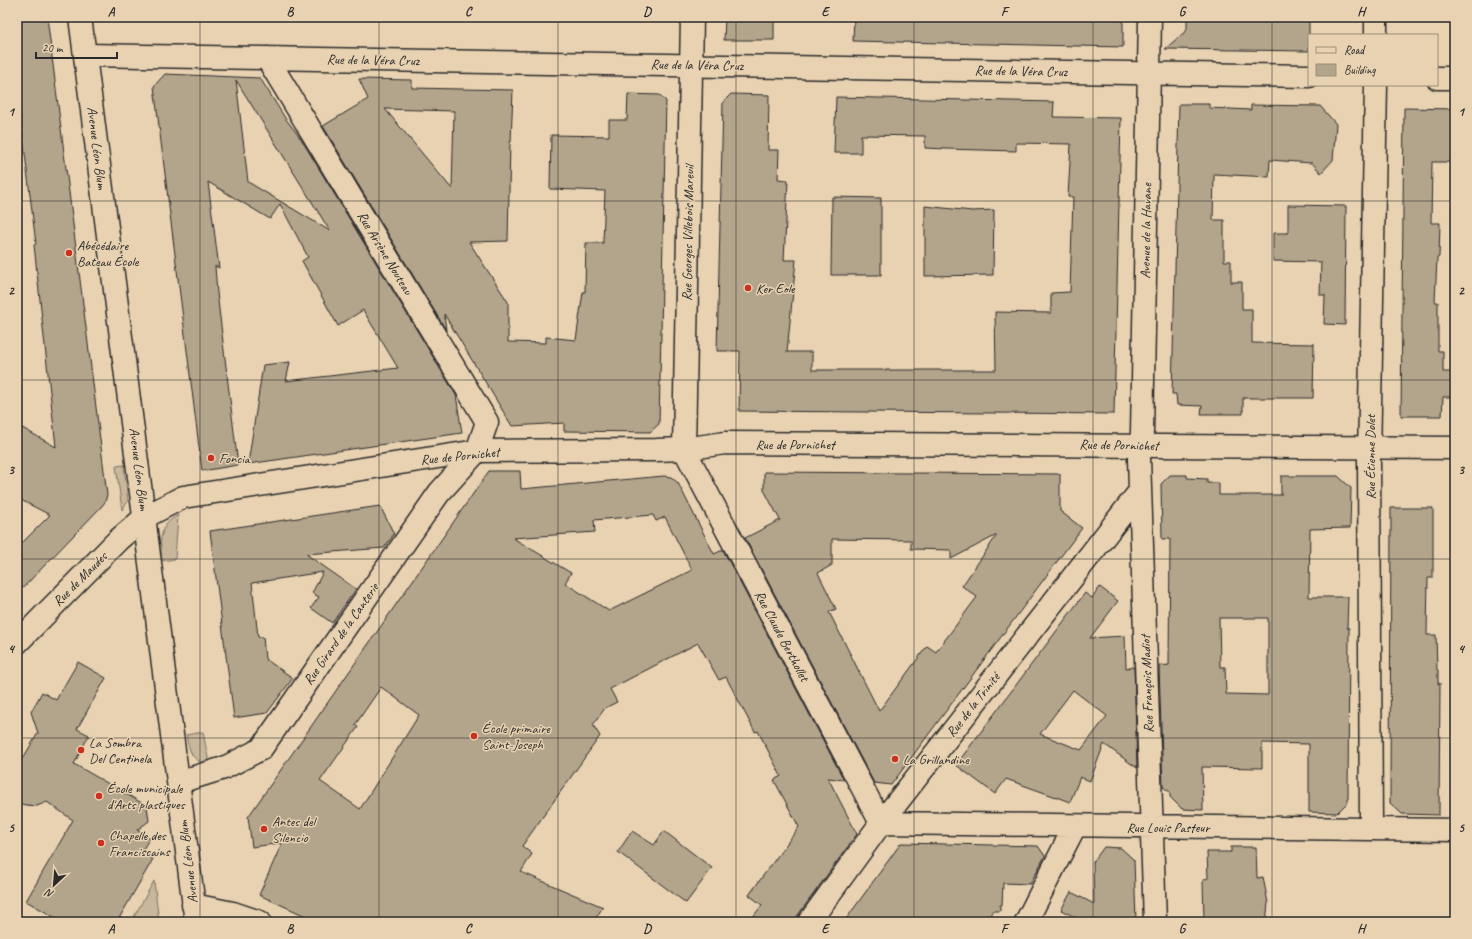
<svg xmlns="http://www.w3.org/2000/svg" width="1472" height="939" font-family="Caveat,sans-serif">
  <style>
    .green { fill: #c9b79b; stroke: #7a7163 }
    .building { fill: #b3a48c; stroke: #2b2b2b; fill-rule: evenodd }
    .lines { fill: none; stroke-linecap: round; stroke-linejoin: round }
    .minor-casing { stroke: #2b2b2b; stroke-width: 25 }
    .tertiary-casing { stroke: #2b2b2b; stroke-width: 25 }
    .minor { stroke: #e8d2b1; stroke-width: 22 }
    .tertiary { stroke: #e8d2b1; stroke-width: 22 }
    .grid { fill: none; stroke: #2b2b2b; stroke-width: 1; stroke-opacity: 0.55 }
    .poi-dot { fill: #c8321e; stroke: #e8d2b1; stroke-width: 1.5 }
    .labels { text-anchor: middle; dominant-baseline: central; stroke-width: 3; stroke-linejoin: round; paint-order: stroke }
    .street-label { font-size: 14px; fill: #2b2b2b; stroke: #e8d2b1 }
    .poi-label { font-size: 14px; fill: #2b2b2b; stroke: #e8d2b1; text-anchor: start }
    .neatline { fill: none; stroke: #2b2b2b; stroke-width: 1.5 }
    .grid-label { font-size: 13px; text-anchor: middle; font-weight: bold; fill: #2b2b2b }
  </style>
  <rect width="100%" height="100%" fill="#e8d2b1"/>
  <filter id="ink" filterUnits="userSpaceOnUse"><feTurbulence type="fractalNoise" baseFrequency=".025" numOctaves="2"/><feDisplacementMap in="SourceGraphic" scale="8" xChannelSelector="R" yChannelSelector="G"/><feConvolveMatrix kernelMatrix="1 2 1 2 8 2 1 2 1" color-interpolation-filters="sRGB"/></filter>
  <g filter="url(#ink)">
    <path class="green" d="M 124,465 L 128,501 L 122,510 L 116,466 Z
      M 178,515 L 175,559 L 162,561 C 160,541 158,526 178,515 Z
      M 203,732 L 209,763 C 191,763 189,749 186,735 Z
      M 154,881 L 159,922 L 131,922 Z"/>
    <path class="building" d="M 17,17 L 47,17 L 107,495 L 105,502 L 101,507 L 17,594 L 17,548 L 50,515 L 17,498 L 17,425 L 56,447 L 34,245 L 36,244 L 17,88 Z
      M 725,17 L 774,17 L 774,40 L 724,40 Z
      M 854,17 L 1123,17 L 1123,47 L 853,41 Z
      M 1187,17 L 1309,17 L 1309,51 L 1165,49 L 1187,30 Z
      M 165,74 L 260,78 L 285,118 L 301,139 L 456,395 L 462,433 L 248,464 L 263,365 L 290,362 L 286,381 L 398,368 L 363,310 L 338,326 L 302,261 L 308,257 L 280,204 L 270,219 L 208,182 L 219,268 L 215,266 L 217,293 L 238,465 L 202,471 L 154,86 ZM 236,80 L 330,231 L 248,182 Z
      M 359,79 L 412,80 L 412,88 L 513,90 L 511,142 L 510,142 L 508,241 L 469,242 L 508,302 L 508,342 L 546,343 L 546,337 L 576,340 L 583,292 L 585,292 L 586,243 L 603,243 L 605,191 L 550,189 L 551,135 L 609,136 L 609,120 L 627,120 L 628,94 L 660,95 L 666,101 L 659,424 L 650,432 L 564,431 L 564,423 L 512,426 L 444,314 L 446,330 L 323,126 L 368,99 ZM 385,109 L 454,111 L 452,189 Z
      M 731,94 L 769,95 L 768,150 L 779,150 L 778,179 L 788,180 L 784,260 L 796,260 L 787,352 L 812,352 L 812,370 L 996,370 L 995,312 L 1051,313 L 1051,293 L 1070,292 L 1073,197 L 1068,197 L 1071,144 L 1016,143 L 1016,151 L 946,149 L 925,148 L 925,136 L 861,135 L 861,153 L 834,153 L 836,97 L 1054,102 L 1053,117 L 1121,118 L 1114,414 L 739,411 L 740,351 L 717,351 L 723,102 Z
      M 1179,104 L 1209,104 L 1209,108 L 1251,110 L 1251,105 L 1320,106 L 1336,124 L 1333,160 L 1321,173 L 1312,163 L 1270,160 L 1269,177 L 1214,174 L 1213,220 L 1224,220 L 1224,261 L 1231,261 L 1231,282 L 1242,282 L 1242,309 L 1252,309 L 1252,343 L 1314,344 L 1313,398 L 1243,398 L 1243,414 L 1201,414 L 1202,406 L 1177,405 L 1176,394 L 1172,394 Z
      M 1404,108 L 1455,109 L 1455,162 L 1432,162 L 1431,223 L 1440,223 L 1439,257 L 1437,258 L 1435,302 L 1438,302 L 1438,351 L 1443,351 L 1443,372 L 1455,372 L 1455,397 L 1443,397 L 1442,416 L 1401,416 Z
      M 832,197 L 881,198 L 881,275 L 831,275 Z
      M 1288,205 L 1346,206 L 1345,325 L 1324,324 L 1325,295 L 1320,295 L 1321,262 L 1273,261 L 1273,233 L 1288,233 Z
      M 925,206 L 972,211 L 994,210 L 993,275 L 925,276 Z
      M 489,471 L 520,471 L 521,489 L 664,476 L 671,477 L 678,483 L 714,554 L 723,550 L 844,780 L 828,778 L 857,834 L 793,922 L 749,922 L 762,905 L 749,895 L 799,827 L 774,780 L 781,776 L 758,731 L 755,732 L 726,677 L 719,680 L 698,643 L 610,689 L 617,702 L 605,708 L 593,725 L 600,736 L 522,846 L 532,854 L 521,872 L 603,907 L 593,922 L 319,922 L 259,895 L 282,843 L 252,847 L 248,817 ZM 653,515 L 656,521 L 665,517 L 692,570 L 609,611 L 565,583 L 571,573 L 513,538 L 595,532 L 594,520 ZM 381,687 L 419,715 L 360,809 L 320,781 L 358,727 L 355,725 Z
      M 764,472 L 1060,474 L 1060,511 L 1082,528 L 891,785 L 874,783 L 745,538 L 780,520 L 764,490 ZM 997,535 L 962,586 L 977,597 L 936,652 L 927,646 L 879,711 L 829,612 L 836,609 L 818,573 L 832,565 L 832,539 L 911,540 L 911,549 L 951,550 L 951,559 Z
      M 1170,475 L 1187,475 L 1187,478 L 1207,479 L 1207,483 L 1219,483 L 1219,495 L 1281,495 L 1281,476 L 1338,476 L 1351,488 L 1350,528 L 1310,529 L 1309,597 L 1348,597 L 1347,628 L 1349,628 L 1348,802 L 1337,813 L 1309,812 L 1309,744 L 1262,743 L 1262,768 L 1202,767 L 1203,810 L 1182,809 L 1170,797 L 1170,792 L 1163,787 L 1159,666 L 1169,665 L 1170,539 L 1162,539 L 1161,484 ZM 1219,618 L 1268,618 L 1268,695 L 1226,694 L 1225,667 L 1220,667 Z
      M 380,506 L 394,534 L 384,548 L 306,554 L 356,589 L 332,623 L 311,608 L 319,597 L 312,593 L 323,572 L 252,583 L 258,637 L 263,637 L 265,659 L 293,678 L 267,713 L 234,718 L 210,531 Z
      M 1391,508 L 1433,508 L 1433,578 L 1428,578 L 1427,635 L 1436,635 L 1437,670 L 1438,670 L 1438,684 L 1440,683 L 1439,815 L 1402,814 L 1390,803 Z
      M 1100,587 L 1118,601 L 1090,638 L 1125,636 L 1126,668 L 1134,667 L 1137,768 L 1104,744 L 1090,781 L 1080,777 L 1070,802 L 1006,779 L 995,794 L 956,765 L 1085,593 L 1092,598 ZM 1073,690 L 1107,716 L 1081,750 L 1040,734 Z
      M 78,662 L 106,678 L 77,729 L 89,735 L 74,764 L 147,806 L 149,821 L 137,830 L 150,838 L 141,852 L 153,859 L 117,922 L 63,922 L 26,901 L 73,820 L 47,802 L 37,806 L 17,804 L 17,764 L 25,755 L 38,733 L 31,712 L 42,692 L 56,700 Z
      M 632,831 L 654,845 L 664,831 L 712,868 L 686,903 L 618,852 Z
      M 901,843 L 1038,846 L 1045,856 L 1030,884 L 1003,883 L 1002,905 L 1000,905 L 1000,911 L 992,911 L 992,922 L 844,922 Z
      M 1104,847 L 1121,848 L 1134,860 L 1136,922 L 1085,922 L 1061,910 L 1071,892 L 1094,904 L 1093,862 Z
      M 1231,847 L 1256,847 L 1257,878 L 1263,877 L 1268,903 L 1266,922 L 1204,922 L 1203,880 L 1208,878 L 1207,852 L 1231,852 Z"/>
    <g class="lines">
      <g class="minor-casing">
        <path id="minor" d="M 692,17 L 684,449 L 881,823 L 1455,830
          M 1150,17 L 1142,432 L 1139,459 L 1155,922
          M 1376,35 L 1376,17
          M 85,55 L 1309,76
          M 1437,78 L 1455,78
          M 179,782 L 224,768 L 261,749 L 439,493 L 477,451 L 487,422 L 267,58
          M 1371,829 L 1369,460 L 1376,85
          M 193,905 L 233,913 L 260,922
          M 809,922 L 881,823 L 1140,491
          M 1026,922 L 1075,826"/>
      </g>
      <g class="tertiary-casing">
        <path id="tertiary" d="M 80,17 L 196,922
          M 17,643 L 118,540 L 145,517 L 183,497 L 477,451 L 656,450 L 684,449 L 725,443 L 1455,448"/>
      </g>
      <use href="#minor" class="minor"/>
      <use href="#tertiary" class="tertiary"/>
    </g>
  </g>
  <path class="grid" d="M 200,17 L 200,922M 379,17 L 379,922M 558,17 L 558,922M 736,17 L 736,922M 914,17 L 914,922M 1093,17 L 1093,922M 1272,17 L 1272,922M 17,201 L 1455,201M 17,380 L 1455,380M 17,559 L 1455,559M 17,738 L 1455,738"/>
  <g class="poi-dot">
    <circle cx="69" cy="253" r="4"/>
    <circle cx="748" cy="288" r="4"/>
    <circle cx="211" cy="458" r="4"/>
    <circle cx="474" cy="736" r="4"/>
    <circle cx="81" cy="750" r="4"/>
    <circle cx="895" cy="759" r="4"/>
    <circle cx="99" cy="796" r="4"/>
    <circle cx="264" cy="829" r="4"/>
    <circle cx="101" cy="843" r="4"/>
  </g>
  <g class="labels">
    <g class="street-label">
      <text transform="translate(373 60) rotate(1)">Rue de la Véra Cruz</text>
      <text transform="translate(697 65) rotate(1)">Rue de la Véra Cruz</text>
      <text transform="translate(1021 71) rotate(1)">Rue de la Véra Cruz</text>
      <text transform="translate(97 148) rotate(83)">Avenue Léon Blum</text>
      <text transform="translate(1146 231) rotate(-89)">Avenue de la Havane</text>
      <text transform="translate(688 233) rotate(-89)">Rue Georges Villebois Mareuil</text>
      <text transform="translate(385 253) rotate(59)">Rue Arsène Nouteau</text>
      <text x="795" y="444">Rue de Pornichet</text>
      <text transform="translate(1119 445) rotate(1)">Rue de Pornichet</text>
      <text transform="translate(460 456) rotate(-6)">Rue de Pornichet</text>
      <text transform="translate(1370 457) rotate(-90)">Rue Étienne Dolet</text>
      <text transform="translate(139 469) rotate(83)">Avenue Léon Blum</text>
      <text transform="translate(80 579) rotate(-45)">Rue de Maudes</text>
      <text transform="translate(341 634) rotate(-55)">Rue Girard de la Canterie</text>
      <text transform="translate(782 636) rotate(62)">Rue Claude Berthollet</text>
      <text transform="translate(1147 684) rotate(-92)">Rue François Madiot</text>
      <text transform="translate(973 705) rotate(-52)">Rue de la Trinité</text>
      <text x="1168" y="827">Rue Louis Pasteur</text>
      <text transform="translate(188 862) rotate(-97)">Avenue Léon Blum</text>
    </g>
    <g class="poi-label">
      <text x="77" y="245">Abécédaire<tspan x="77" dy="16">Bateau École</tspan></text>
      <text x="756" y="288">Ker Eole</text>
      <text x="219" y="458">Foncia</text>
      <text x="482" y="728">École primaire<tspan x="482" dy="16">Saint-Joseph</tspan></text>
      <text x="89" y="742">La Sombra<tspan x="89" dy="16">Del Centinela</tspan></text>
      <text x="903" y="759">La Grillandine</text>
      <text x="107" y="788">École municipale<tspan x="107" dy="16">d'Arts plastiques</tspan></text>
      <text x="272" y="821">Antes del<tspan x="272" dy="16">Silencio</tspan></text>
      <text x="109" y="835">Chapelle des<tspan x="109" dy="16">Franciscains</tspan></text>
    </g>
  </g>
  <rect width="1472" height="939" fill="none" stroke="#e8d2b1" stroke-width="44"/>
  <rect x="1308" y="34" width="130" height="52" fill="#e8d2b1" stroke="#9c8f7b"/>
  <rect x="1316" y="47" width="20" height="6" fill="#e8d2b1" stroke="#9c8f7b"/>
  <text x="1344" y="54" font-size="12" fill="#2b2b2b">Road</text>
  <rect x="1316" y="64" width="20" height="12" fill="#b3a48c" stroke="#9c8f7b"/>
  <text x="1344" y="74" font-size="12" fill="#2b2b2b">Building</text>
  <g transform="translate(54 885) rotate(206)" stroke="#e8d2b1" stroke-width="3" paint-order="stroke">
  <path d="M0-3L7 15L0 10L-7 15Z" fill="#2b2b2b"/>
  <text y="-6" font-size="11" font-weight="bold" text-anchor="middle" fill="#2b2b2b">N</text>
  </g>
  <path d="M36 52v6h81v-6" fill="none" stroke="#2b2b2b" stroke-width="2"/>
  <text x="42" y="52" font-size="12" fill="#2b2b2b" stroke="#e8d2b1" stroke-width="3" paint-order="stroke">20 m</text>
  <rect x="22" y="22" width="1428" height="895" class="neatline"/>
  <g class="grid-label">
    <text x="111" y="16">A</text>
    <text x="290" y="16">B</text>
    <text x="468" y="16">C</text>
    <text x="647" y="16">D</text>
    <text x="825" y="16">E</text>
    <text x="1004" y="16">F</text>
    <text x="1182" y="16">G</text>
    <text x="1361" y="16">H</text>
    <text x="11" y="116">1</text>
    <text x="1461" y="116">1</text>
    <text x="11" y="295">2</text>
    <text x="1461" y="295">2</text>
    <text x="11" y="474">3</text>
    <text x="1461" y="474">3</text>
    <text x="11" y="653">4</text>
    <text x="1461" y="653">4</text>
    <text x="11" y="832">5</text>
    <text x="1461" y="832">5</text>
    <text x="111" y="933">A</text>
    <text x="290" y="933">B</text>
    <text x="468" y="933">C</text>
    <text x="647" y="933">D</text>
    <text x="825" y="933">E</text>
    <text x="1004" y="933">F</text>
    <text x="1182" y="933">G</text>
    <text x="1361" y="933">H</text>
  </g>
</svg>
